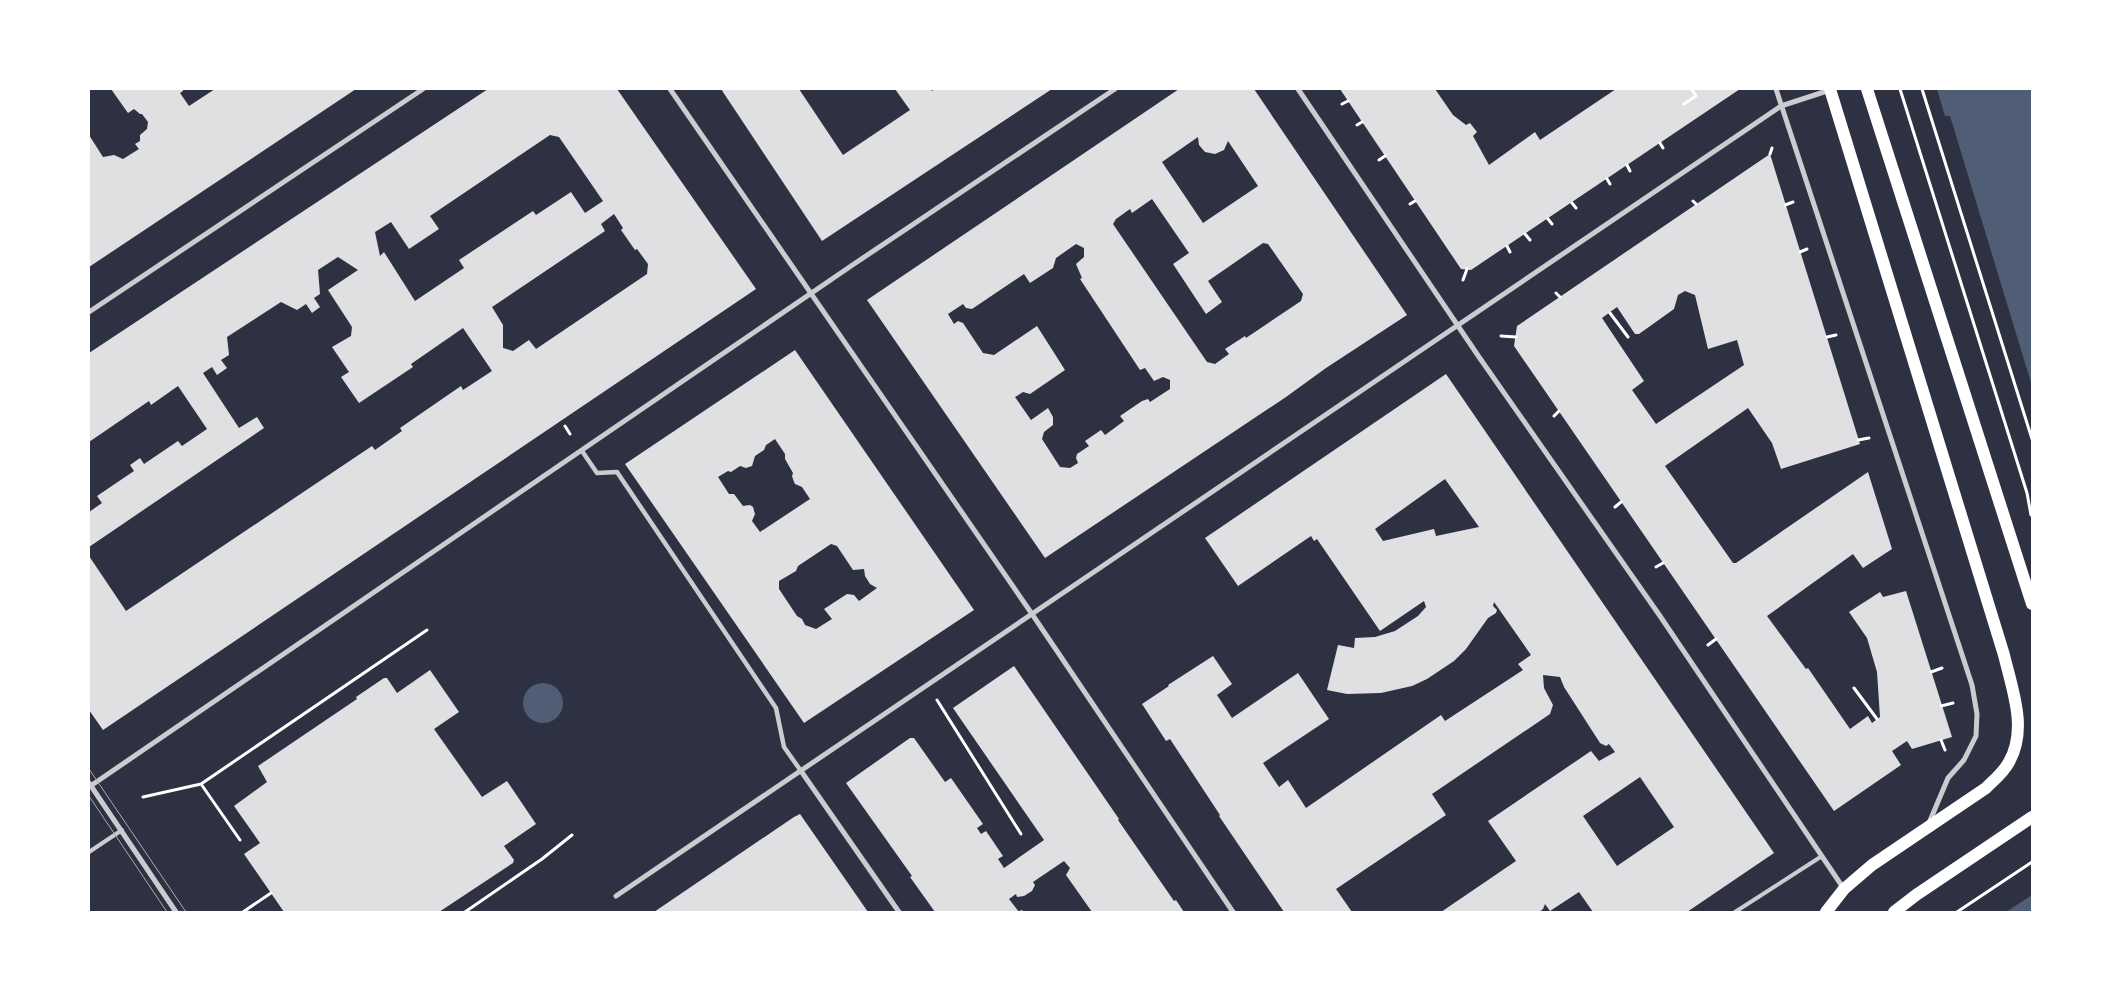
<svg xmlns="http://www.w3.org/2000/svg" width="2121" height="1001" font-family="'PT Sans Narrow',sans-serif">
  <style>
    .water { fill: #4f5d75 }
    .building { fill: #e0e0e3; fill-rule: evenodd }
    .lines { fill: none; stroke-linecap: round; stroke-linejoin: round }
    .path { stroke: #fff; stroke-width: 3 }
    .service { stroke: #caccd0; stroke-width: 4 }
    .pedestrian { stroke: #caccd0; stroke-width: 4.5 }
    .minor { stroke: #caccd0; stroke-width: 5 }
    .primary { stroke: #fff; stroke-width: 12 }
    .tram { stroke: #abadb3; stroke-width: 1 }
  </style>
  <rect width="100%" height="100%" fill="#2d3142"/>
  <path class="water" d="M 1937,89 L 2032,89 L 2032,386 L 1950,116 L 1945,116 Z
    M523 703a20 20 0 1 1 40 0a20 20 0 1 1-40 0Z
    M 2032,895 L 2032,912 L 2006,912 Z"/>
  <path class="building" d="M 111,89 L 183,89 L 183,91 L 180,93 L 189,106 L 215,89 L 356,89 L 89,267 L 89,135 L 103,157 L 114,155 L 123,159 L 139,149 L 135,144 L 140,141 L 140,135 L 147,129 L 148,122 L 142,114 L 140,114 L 134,109 L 128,113 Z
    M 488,89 L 617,89 L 756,289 L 103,730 L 89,710 L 89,556 L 126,611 L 372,446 L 375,450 L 402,431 L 400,428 L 461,386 L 463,390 L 492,371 L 463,328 L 411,364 L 413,367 L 359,403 L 341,377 L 349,372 L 332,347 L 351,336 L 352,327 L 328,290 L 358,270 L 338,257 L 318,270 L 320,294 L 314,298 L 320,307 L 312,313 L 306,304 L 297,310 L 281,302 L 227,337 L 229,355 L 221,360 L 227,368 L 217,375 L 212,367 L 203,373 L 239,428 L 257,417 L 264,428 L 89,547 L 89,512 L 102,503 L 97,496 L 134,471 L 130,465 L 140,458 L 144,464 L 178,441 L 182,446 L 207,429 L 178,386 L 151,405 L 149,401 L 89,442 L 89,353 ZM 550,135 L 559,137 L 603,201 L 585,213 L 571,192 L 536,215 L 533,211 L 459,260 L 464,268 L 415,301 L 384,252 L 380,256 L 375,232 L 391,222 L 409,249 L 439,229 L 430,216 ZM 614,214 L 623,228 L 621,230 L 635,250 L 637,249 L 648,264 L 647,274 L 536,349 L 529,340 L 513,351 L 503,348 L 503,325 L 492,307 L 605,231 L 601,224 Z
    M 721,89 L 799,89 L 843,155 L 910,110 L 895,89 L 931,89 L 932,91 L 935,89 L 1052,89 L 822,241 Z
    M 1179,89 L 1254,89 L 1407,315 L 1326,368 L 1286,397 L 1045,558 L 867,300 ZM 1198,137 L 1199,145 L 1205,152 L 1215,154 L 1224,150 L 1228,141 L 1258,186 L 1203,223 L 1162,162 ZM 1152,199 L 1189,253 L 1173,264 L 1206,314 L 1222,302 L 1208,281 L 1263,243 L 1268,244 L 1303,294 L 1301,301 L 1246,338 L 1245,336 L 1225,349 L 1229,354 L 1215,364 L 1207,362 L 1113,224 L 1116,219 L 1130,209 L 1132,213 ZM 1076,244 L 1084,248 L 1084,257 L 1076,264 L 1082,278 L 1080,279 L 1140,370 L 1145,368 L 1154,381 L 1163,377 L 1170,380 L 1170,389 L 1150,402 L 1148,399 L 1142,401 L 1120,416 L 1124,421 L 1105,435 L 1101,430 L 1085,441 L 1089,446 L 1077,454 L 1076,458 L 1078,463 L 1070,468 L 1060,467 L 1042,439 L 1044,432 L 1053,425 L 1053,417 L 1048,408 L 1031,420 L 1015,397 L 1023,392 L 1030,394 L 1065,370 L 1037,326 L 994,355 L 983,353 L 963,323 L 958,321 L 954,324 L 948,314 L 963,304 L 966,308 L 972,309 L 1024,274 L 1030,283 L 1053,268 L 1056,258 Z
    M 1340,89 L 1435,89 L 1453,115 L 1466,125 L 1470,123 L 1477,132 L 1473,136 L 1489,165 L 1535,132 L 1540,140 L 1616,89 L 1740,89 L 1471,270 L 1461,269 Z
    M 1770,154 L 1860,444 L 1781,469 L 1772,443 L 1748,408 L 1665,466 L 1733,563 L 1736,563 L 1868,472 L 1892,549 L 1863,568 L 1853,554 L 1767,616 L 1806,669 L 1808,668 L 1850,729 L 1868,716 L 1872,723 L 1880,717 L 1877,672 L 1867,638 L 1849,612 L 1880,592 L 1883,597 L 1906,591 L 1952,737 L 1912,749 L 1907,741 L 1892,751 L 1901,765 L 1834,811 L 1514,346 L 1517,326 ZM 1685,291 L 1695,295 L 1708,349 L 1737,340 L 1744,365 L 1656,424 L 1632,390 L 1644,381 L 1602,318 L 1617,307 L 1635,334 L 1639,334 L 1674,309 L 1678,295 Z
    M 795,350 L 974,610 L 804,723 L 625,464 ZM 775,439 L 785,454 L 785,459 L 793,473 L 792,476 L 794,482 L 795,484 L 802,487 L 810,499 L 760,532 L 752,521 L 755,514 L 753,507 L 750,505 L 743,506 L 734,494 L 729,494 L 718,477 L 728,471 L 731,472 L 740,466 L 746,468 L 752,466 L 755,456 L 764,450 L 766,445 ZM 831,544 L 837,546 L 853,570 L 864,569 L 865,576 L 870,584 L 877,588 L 859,601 L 854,595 L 847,594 L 824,609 L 832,619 L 816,629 L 805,625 L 802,619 L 797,616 L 779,589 L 779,581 L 796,571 L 798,566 Z
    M 1446,374 L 1774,853 L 1687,912 L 1593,912 L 1579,892 L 1550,911 L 1545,904 L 1543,909 L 1539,912 L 1441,912 L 1516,861 L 1488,821 L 1591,751 L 1599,761 L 1615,752 L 1609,744 L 1606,746 L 1600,743 L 1564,687 L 1560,677 L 1543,675 L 1544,688 L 1553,705 L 1550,714 L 1432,794 L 1446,815 L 1336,889 L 1352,912 L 1284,912 L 1219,816 L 1220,815 L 1170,739 L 1166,741 L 1142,704 L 1169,686 L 1168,685 L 1213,656 L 1232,684 L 1217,695 L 1232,718 L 1298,673 L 1329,719 L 1263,763 L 1279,787 L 1288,780 L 1306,808 L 1441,715 L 1445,721 L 1523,670 L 1518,664 L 1531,655 L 1494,602 L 1493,606 L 1497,610 L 1496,613 L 1488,618 L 1466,649 L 1454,661 L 1427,679 L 1412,686 L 1381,693 L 1347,694 L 1327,690 L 1338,645 L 1354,648 L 1355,638 L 1375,637 L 1395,631 L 1418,616 L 1426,607 L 1424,601 L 1380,631 L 1317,539 L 1314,541 L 1311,536 L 1238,586 L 1205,538 ZM 1445,479 L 1479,527 L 1436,536 L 1434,529 L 1383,541 L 1375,529 ZM 1640,777 L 1674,827 L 1617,866 L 1583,816 Z
    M 1014,666 L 1119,819 L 1118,820 L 1174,901 L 1176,900 L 1184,912 L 1092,912 L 1066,875 L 1070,868 L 1064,861 L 1033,882 L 1035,885 L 1032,891 L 1024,896 L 1017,897 L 1016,894 L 1009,899 L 1019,912 L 1021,910 L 1026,912 L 935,912 L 910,877 L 912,876 L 846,783 L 910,738 L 914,738 L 945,782 L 951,778 L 983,824 L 977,828 L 981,834 L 986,831 L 1003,856 L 998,859 L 1004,868 L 1044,840 L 953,708 Z
    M 430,670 L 459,712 L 434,729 L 482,797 L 507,781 L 536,824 L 504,846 L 514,860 L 513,863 L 439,912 L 284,912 L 244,854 L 260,843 L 234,806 L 267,782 L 258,766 L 357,699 L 356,697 L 384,678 L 387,678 L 397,693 Z
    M 800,814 L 868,912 L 654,912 L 794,817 Z"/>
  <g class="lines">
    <path class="path" d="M 1900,89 L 2027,493 L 2031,515
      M 1922,89 L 2032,439
      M 1342,104 L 1348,101
      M 1684,104 L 1696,96 L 1692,90
      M 1357,125 L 1362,122
      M 1660,143 L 1663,148
      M 1770,154 L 1772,148
      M 1379,160 L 1385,156
      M 1627,165 L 1630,171
      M 1607,179 L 1610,184
      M 1693,201 L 1696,204
      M 1572,203 L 1576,208
      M 1410,204 L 1415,201
      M 1785,205 L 1793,202
      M 1548,219 L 1552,224
      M 1525,234 L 1530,240
      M 1507,246 L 1510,252
      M 1800,252 L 1807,249
      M 1463,280 L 1467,269
      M 1556,293 L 1560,297
      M 1610,313 L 1628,337
      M 1501,336 L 1516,337
      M 1827,337 L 1836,335
      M 1554,416 L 1559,411
      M 565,426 L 570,434
      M 1858,440 L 1869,438
      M 1615,507 L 1621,502
      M 1656,567 L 1663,563
      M 1708,645 L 1716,639
      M 1931,672 L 1942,668
      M 1854,688 L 1877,719
      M 937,700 L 1021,834
      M 1941,706 L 1953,703
      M 1941,740 L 1945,750
      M 201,784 L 240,840
      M 143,797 L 201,784 L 427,630
      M 243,912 L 271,893
      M 465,912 L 542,859 L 572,835
      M 1957,912 L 2032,862"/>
    <path class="service" d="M 89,852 L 122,830
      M 1735,912 L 1822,856"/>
    <path class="pedestrian" d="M 582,451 L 597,473 L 617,472 L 776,708 L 784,747 L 801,771"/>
    <path class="minor" d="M 670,89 L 1032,614 L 1233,912
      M 1298,89 L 1479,357 L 1660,616 L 1844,889
      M 1776,89 L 1972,685 L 1977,714 L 1976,736 L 1964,760 L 1948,778 L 1929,823
      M 89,312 L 423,89
      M 801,771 L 899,912
      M 89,783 L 176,912
      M 89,787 L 851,266 L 1115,89
      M 616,896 L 1781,106 L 1830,90"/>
    <path class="primary" d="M 1867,89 L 2032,604
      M 1826,912 L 1844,889 L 1872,865 L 1986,788 C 1994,780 2004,772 2009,762 C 2028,729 2012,689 2004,655 L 1830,89
      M 1894,912 L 1916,895 L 2032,817"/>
    <path class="tram" d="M 89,769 L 186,912
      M 89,796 L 167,912"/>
  </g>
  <rect width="2121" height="1001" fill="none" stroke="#ffffff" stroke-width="180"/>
</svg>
